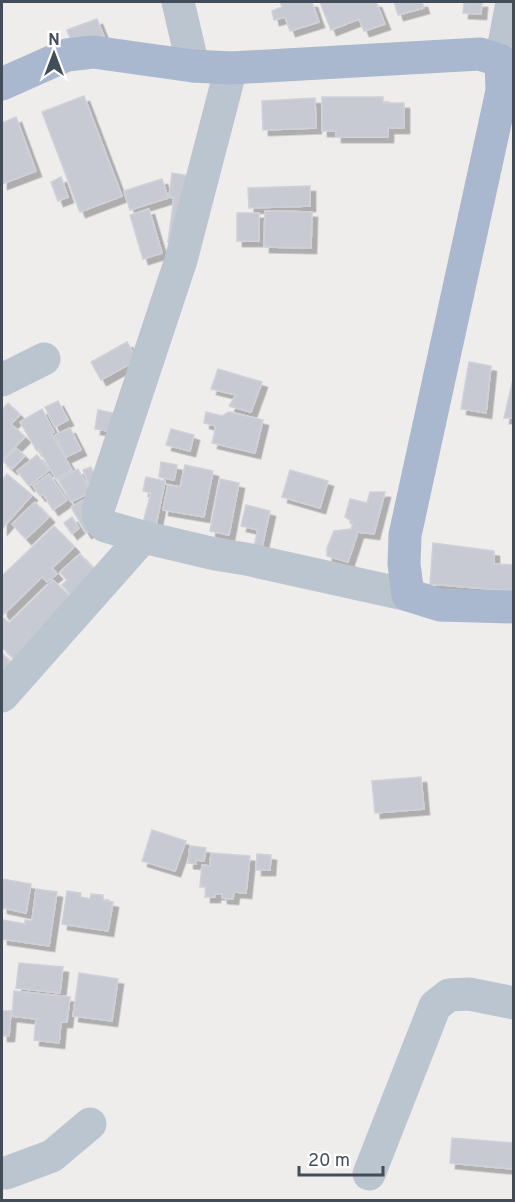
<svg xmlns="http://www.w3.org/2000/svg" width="515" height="1202" font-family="Overpass,sans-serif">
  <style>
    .building { fill: #c7cad2; stroke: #cfd1d8; stroke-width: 1.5; filter: url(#shadow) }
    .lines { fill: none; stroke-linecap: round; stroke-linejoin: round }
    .minor { stroke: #bbc5d0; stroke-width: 33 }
    .major { stroke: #a9b8ce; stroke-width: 33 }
  </style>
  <defs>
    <filter id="shadow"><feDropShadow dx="5.5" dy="5.5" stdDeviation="0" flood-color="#0004"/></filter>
  </defs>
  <rect width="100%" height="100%" fill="#efecec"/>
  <path class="building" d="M 280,2 L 312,2 L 319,22 L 290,31 L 285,17 L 274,20 L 272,11 L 282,7 Z
    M 320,2 L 376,2 L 385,24 L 364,31 L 359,19 L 331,30 Z
    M 394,2 L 422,2 L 424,8 L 398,15 Z
    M 464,2 L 482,2 L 481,14 L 463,13 Z
    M 97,19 L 105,39 L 75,50 L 67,30 Z
    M 84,96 L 122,196 L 80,212 L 42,112 Z
    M 322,97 L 383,97 L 383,103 L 404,103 L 404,128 L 388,128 L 388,137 L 336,137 L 336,131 L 322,131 Z
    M 315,98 L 316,128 L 263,130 L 262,101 Z
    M 16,117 L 36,171 L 2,184 L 2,123 Z
    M 172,173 L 190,176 L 181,243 L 168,242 L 174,198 L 169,197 Z
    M 61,177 L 68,197 L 58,201 L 51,182 Z
    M 162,179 L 168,198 L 130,210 L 124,191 Z
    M 310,186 L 310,206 L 249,208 L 248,188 Z
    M 149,209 L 162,253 L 143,259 L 130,215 Z
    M 265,211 L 312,212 L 311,248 L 264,247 Z
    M 237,213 L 259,213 L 259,241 L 237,241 Z
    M 127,342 L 137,360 L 101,380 L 91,362 Z
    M 469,362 L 491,366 L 486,413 L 461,409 Z
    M 218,369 L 262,382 L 251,412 L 229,406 L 236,395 L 211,389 Z
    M 514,375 L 514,418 L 504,418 Z
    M 58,401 L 68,420 L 55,427 L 45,407 Z
    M 8,403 L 20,415 L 11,424 L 25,437 L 2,460 L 2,410 Z
    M 42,409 L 54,432 L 51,433 L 72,470 L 56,479 L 39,449 L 37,451 L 20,422 Z
    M 98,410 L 123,415 L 120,433 L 95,429 Z
    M 206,412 L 222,416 L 229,412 L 263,420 L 255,453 L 212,443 L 216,426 L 204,423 Z
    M 70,428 L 81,450 L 66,457 L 55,435 Z
    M 171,429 L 194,435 L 190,451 L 166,445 Z
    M 16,448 L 25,456 L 12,469 L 3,461 Z
    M 37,455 L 49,470 L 29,486 L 17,471 Z
    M 161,462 L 177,465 L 174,480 L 159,477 Z
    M 185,465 L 213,471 L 204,517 L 163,510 L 168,485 L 180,487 Z
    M 91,467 L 98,481 L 89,485 L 83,470 Z
    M 78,469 L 91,492 L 71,502 L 59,480 Z
    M 290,470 L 328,481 L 320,508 L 282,497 Z
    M 7,474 L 32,495 L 2,529 L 2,480 Z
    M 49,474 L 67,500 L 53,510 L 43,494 L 40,496 L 33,486 Z
    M 146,477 L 165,481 L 154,535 L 141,530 L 151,493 L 143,491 Z
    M 220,479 L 239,483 L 229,535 L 210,531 Z
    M 370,492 L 385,492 L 374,534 L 358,532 L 348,562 L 327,556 L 327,548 L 334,531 L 351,529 L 353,522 L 345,517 L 350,499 L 367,503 Z
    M 91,496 L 100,524 L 86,533 L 71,507 Z
    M 35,502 L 49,517 L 26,539 L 12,524 Z
    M 246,505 L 270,511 L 260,556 L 252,554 L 258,530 L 241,526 Z
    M 72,517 L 79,528 L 72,534 L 64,523 Z
    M 54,526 L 74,547 L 52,568 L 57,574 L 47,582 L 42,577 L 4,614 L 2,611 L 2,576 Z
    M 433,543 L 494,551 L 494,564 L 514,565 L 514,591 L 430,584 Z
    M 80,554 L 103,579 L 76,600 L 62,585 L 67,580 L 60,572 Z
    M 53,580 L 78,604 L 18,663 L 2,647 L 2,620 L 4,618 L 9,623 Z
    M 2,653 L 17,670 L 2,684 Z
    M 421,777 L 424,809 L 375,813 L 372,781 Z
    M 152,830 L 186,841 L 175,871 L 142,861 Z
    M 190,846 L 206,848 L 204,861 L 196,860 L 196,864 L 188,863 Z
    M 211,853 L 250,856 L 246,893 L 234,892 L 233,899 L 222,898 L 222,894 L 215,894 L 215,897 L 205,897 L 206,887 L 200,887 L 202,865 L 210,866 Z
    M 257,854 L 271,855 L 270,870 L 256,870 Z
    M 2,879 L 31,884 L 26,913 L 2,908 Z
    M 36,889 L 57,892 L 49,946 L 2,939 L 2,920 L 25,924 L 25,920 L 32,921 Z
    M 67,891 L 81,893 L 80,897 L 90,899 L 91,894 L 103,895 L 103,900 L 113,902 L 108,931 L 62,924 Z
    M 19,963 L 63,967 L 60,993 L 16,988 Z
    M 79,973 L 118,979 L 112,1021 L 73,1016 Z
    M 14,991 L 70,997 L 67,1022 L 61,1022 L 59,1043 L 34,1040 L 36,1019 L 12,1016 Z
    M 2,1011 L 11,1011 L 9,1036 L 2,1036 Z
    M 452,1138 L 514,1143 L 514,1169 L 450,1163 Z"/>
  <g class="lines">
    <path class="minor" d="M 178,2 L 193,66
      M 501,61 L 512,2
      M 231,68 L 181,260 L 98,510 L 99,519 L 105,526 L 143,537 L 215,554 L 246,559 L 408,595
      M 2,380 L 44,359
      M 2,696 L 143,537
      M 2,1173 L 6,1173 L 52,1156 L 90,1124
      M 369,1174 L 435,1006 L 449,995 L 469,994 L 514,1003"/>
    <path class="major" d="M 2,84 L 67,55 L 93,52 L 193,66 L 231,68 L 480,54 L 501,61 L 502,91 L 405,535 L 404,564 L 408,595 L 440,605 L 514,607"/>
  </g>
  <rect width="515" height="1202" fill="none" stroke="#434d5a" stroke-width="6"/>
  <g transform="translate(54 54)" stroke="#ffffff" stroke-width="4.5" paint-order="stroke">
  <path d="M0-4.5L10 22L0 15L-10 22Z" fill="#434d5a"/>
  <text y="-9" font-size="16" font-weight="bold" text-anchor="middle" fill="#434d5a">N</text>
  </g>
  <path d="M299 1166v9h84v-9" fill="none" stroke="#434d5a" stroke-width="3"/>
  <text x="308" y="1166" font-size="18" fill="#434d5a" stroke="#ffffff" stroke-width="4.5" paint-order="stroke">20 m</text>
</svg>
